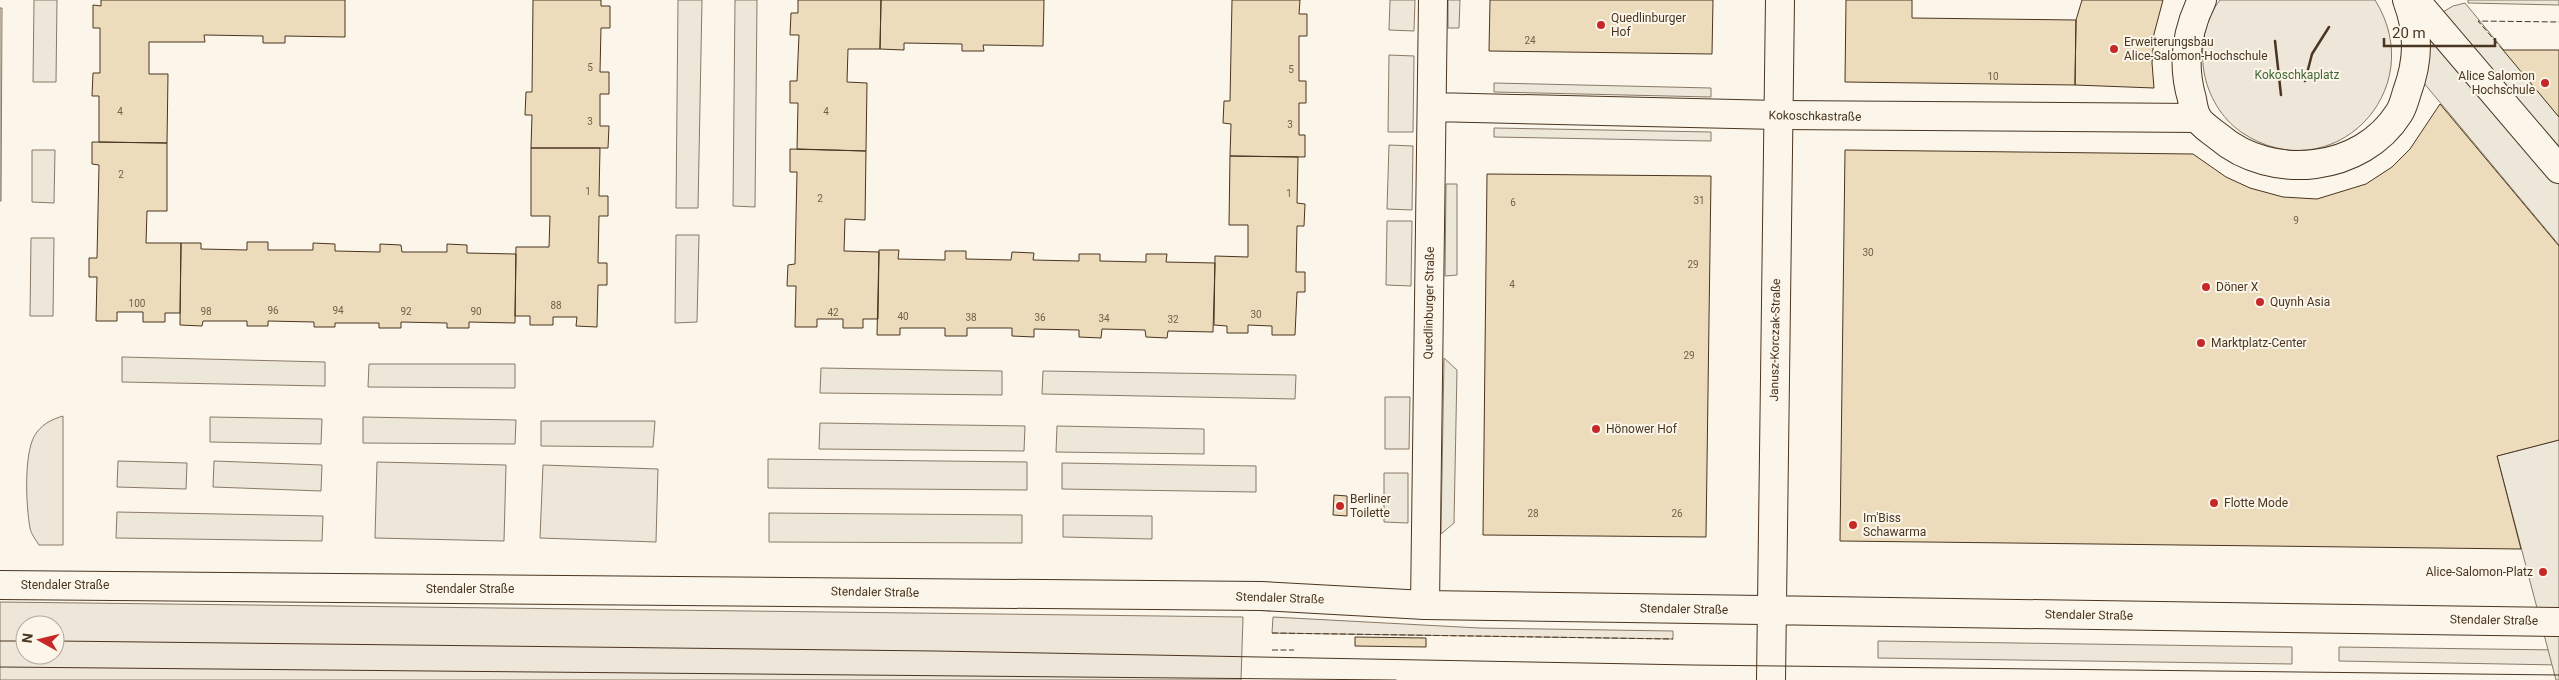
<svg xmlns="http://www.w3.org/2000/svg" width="2559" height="680" font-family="Roboto,sans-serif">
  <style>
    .green { fill: #ede6d9; stroke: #887966; fill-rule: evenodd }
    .parking { fill: #ede7d9; stroke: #887966 }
    .building { fill: #ecdcbc; stroke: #4a3520 }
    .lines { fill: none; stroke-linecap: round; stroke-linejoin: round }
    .street-casing { stroke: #4a3520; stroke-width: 30 }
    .secondary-casing { stroke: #4a3520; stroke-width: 30 }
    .street { stroke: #fbf6e9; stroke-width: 28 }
    .secondary { stroke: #fbf6e9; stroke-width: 28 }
    .tram { stroke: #4a3520; stroke-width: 1 }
    .fence { stroke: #4a3520; stroke-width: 1; stroke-dasharray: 6 2.5; stroke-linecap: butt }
    .wall { stroke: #4a3520; stroke-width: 2.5 }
    .poi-dot { fill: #c62828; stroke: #fbf6e9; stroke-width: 2 }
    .labels { text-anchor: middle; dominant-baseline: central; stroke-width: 4; stroke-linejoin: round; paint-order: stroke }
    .number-label { font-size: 10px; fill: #725f47 }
    .poi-label { font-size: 12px; fill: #4a3520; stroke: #fbf6e9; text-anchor: start }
    .park-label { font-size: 12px; fill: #436837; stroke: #fbf6e9 }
    .street-label { font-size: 12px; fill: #4a3520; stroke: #fbf6e9 }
  </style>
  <rect width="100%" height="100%" fill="#fbf6e9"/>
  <path class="green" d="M 2220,0 L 2375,0 C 2432,91 2331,193 2241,132 C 2221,118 2208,95 2204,72 C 2200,47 2204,20 2220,0 Z
    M 63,416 L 63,545 L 39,545 C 36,540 31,534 30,528 C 26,507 23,448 37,432 C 44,423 53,419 63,416 Z
    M 377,462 L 506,465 L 504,541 L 375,538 Z
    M 543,465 L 658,469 L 656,542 L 540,538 Z
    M 0,602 L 1243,617 L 1241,680 L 0,680 ZM 25,625 L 55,625 L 55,655 L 25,655 Z
    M 1273,617 L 1479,628 L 1673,631 L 1673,639 L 1272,633 Z
    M 1878,641 L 2292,647 L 2292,664 L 1878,658 Z
    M 2339,647 L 2559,650 L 2559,665 L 2339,661 Z"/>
  <path class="parking" d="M 34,0 L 57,0 L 56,82 L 33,82 Z
    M 678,0 L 702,0 L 698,208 L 676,208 Z
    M 735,0 L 757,0 L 755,207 L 733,206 Z
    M 1390,0 L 1415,0 L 1414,31 L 1389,30 Z
    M 1448,0 L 1460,0 L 1459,28 L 1448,28 Z
    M 2468,0 L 2559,0 L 2559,5 L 2468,3 Z
    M 2465,3 L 2559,117 L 2559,245 L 2423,82 L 2425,50 L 2431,33 L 2443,12 L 2453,6 Z
    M 0,8 L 2,8 L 1,201 L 0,201 Z
    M 1389,55 L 1414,56 L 1413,132 L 1388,132 Z
    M 1494,83 L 1711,88 L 1711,97 L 1494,92 Z
    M 1494,128 L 1711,132 L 1711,141 L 1494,137 Z
    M 1389,145 L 1413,146 L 1412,210 L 1387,209 Z
    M 32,150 L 55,150 L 54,203 L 32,202 Z
    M 1446,184 L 1457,184 L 1457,275 L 1445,276 Z
    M 1387,221 L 1412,221 L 1411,286 L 1386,285 Z
    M 676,235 L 699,235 L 697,322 L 675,323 Z
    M 31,238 L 54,238 L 53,316 L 30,316 Z
    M 122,357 L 325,362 L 325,386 L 122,382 Z
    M 1444,358 L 1457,370 L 1454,523 L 1441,534 Z
    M 369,364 L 515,364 L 515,388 L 368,387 Z
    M 821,368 L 1002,371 L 1002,395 L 820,393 Z
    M 1043,371 L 1296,375 L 1295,399 L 1042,394 Z
    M 1385,397 L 1410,397 L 1409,449 L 1385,449 Z
    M 210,417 L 322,419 L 321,444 L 210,442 Z
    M 363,417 L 516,420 L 515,444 L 363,443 Z
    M 541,421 L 655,421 L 653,447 L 541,446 Z
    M 820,423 L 1025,426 L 1024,451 L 819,449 Z
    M 1057,426 L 1204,429 L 1204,454 L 1056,452 Z
    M 2559,440 L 2559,680 L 2556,680 L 2497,456 Z
    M 768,459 L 1027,462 L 1027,490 L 768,488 Z
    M 118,461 L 187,463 L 186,489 L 117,487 Z
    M 214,461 L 322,465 L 321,491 L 213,487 Z
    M 1062,463 L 1256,466 L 1256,492 L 1062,489 Z
    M 1384,473 L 1408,473 L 1408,523 L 1384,522 Z
    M 117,512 L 323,516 L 322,541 L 116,538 Z
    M 769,513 L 1022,515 L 1022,543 L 769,542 Z
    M 1063,515 L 1152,516 L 1152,539 L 1063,537 Z"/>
  <path class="building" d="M 101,0 L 345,0 L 345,37 L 285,36 L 285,43 L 263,43 L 263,36 L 204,35 L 205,42 L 149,42 L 149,74 L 168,74 L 167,143 L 99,142 L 99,96 L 92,96 L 93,73 L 100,73 L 100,28 L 93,28 L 93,5 L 101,6 Z
    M 533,0 L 601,0 L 601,6 L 610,6 L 610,28 L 601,28 L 600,72 L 609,72 L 609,94 L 600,94 L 600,126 L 609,126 L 608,148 L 531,148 L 532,115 L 525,115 L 526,92 L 532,92 Z
    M 798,0 L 881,0 L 880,49 L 848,49 L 847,82 L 867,83 L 866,151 L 797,149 L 798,103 L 790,103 L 790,81 L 797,81 L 799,35 L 790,35 L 791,13 L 798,13 Z
    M 881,0 L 1044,0 L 1043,46 L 983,45 L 984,51 L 962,51 L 962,44 L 904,43 L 904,50 L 880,49 Z
    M 1232,0 L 1300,0 L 1299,14 L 1307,14 L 1307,36 L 1299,36 L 1299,81 L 1306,81 L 1306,103 L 1299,103 L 1299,135 L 1305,135 L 1305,157 L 1230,156 L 1231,124 L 1223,123 L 1224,101 L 1230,101 Z
    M 1490,0 L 1713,0 L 1712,54 L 1489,51 Z
    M 1846,0 L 1912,0 L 1912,18 L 2076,20 L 2075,85 L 1845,82 Z
    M 2082,0 L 2163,0 L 2154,34 L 2152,63 L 2154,88 L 2075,85 L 2076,20 Z
    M 2503,50 L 2559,50 L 2559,117 Z
    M 2440,104 L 2559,246 L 2559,440 L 2497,456 L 2521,549 L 1840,541 L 1845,150 L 2193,154 L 2226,177 L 2250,188 L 2283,197 L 2317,199 L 2366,184 L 2392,167 L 2410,149 Z
    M 92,142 L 167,143 L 167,211 L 147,211 L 146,243 L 181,243 L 180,313 L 165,313 L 165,322 L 143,322 L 143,312 L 117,312 L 117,321 L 96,321 L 97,277 L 89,277 L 89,258 L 97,258 L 99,165 L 92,164 Z
    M 531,148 L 600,148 L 599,196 L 608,196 L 608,216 L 599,216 L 598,263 L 607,263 L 607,285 L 598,285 L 597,327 L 576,326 L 577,317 L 553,317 L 553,325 L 530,325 L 530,316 L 515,316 L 516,247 L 549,247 L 550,216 L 531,216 Z
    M 790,149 L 866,151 L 865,220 L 845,219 L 844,251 L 879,252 L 878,319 L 863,319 L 863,328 L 843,328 L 843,319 L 817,319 L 817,327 L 795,327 L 796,286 L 787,286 L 788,265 L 795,264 L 797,172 L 790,172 Z
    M 1230,156 L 1298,157 L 1297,203 L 1305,204 L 1304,226 L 1297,226 L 1296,272 L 1305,272 L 1305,292 L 1297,292 L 1295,335 L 1272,335 L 1272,326 L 1248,325 L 1248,333 L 1227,333 L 1227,326 L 1214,325 L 1215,256 L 1248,257 L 1248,225 L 1229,225 Z
    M 1487,174 L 1711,176 L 1706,537 L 1483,535 Z
    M 247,242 L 268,242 L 268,250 L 313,250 L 313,243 L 335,244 L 335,251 L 380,252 L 380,244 L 401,245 L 402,252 L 447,252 L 447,244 L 467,245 L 467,253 L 516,254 L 515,323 L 469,322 L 469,328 L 447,328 L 447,323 L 401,322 L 401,328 L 379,328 L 379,323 L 335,323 L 335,327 L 314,327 L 314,322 L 268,321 L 268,326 L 247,326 L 247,321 L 203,321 L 202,326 L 180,325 L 181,243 L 201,243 L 201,249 L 247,250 Z
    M 879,250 L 899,250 L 898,259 L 945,260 L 945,251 L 966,251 L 966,259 L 1011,260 L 1012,252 L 1034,253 L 1033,260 L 1079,261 L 1079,254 L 1100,254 L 1100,261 L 1146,262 L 1146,254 L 1167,254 L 1166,262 L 1215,263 L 1213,332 L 1168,331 L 1167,338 L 1146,337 L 1145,330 L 1102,329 L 1101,338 L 1079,337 L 1079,330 L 1034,329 L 1034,337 L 1012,336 L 1012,328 L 967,328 L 967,336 L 945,336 L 945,328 L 900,328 L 900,335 L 877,335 Z
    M 1334,495 L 1347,496 L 1347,516 L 1333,515 Z
    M 1355,637 L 1426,638 L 1426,647 L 1355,646 Z"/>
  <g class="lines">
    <g class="street-casing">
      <path id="street" d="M 2202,0 C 2186,32 2182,65 2192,99 C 2193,105 2194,112 2197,117 C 2201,125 2213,132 2219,137 C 2272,182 2362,172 2399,113 C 2403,107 2405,98 2407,92 C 2419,59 2419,32 2407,0
        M 2415,0 L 2559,169
        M 1432,107 L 1778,115 L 2197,118
        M 1425,605 L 1433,0"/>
    </g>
    <g class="secondary-casing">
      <path id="secondary" d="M 0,585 L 1261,596 L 1425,605 L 2559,622
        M 1771,680 L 1780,0"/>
    </g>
    <use href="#street" class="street"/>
    <use href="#secondary" class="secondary"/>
    <path class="tram" d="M 0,641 L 25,641
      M 55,641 L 935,651 L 1692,665 L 2559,675
      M 0,667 L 1396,680"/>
    <path class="fence" d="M 2503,50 L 2478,21 L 2559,22
      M 1272,633 L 1673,639
      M 1272,650 L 1294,650"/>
    <path class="wall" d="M 2275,41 L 2281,95
      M 2305,81 L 2312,54 L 2329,27"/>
  </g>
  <g class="poi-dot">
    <circle cx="1601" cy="25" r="5"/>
    <circle cx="2114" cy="49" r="5"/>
    <circle cx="2545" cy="83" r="5"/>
    <circle cx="2206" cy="287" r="5"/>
    <circle cx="2260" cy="302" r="5"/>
    <circle cx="2201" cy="343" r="5"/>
    <circle cx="1596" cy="429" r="5"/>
    <circle cx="2214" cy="503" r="5"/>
    <circle cx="1340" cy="506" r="5"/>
    <circle cx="1853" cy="525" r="5"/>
    <circle cx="2543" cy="572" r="5"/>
  </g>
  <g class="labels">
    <g class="number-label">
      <text x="1530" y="40">24</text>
      <text x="590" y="67">5</text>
      <text x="1291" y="69">5</text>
      <text x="1993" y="76">10</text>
      <text x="120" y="111">4</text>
      <text x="826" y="111">4</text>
      <text x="590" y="121">3</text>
      <text x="1290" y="124">3</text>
      <text x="121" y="174">2</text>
      <text x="588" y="191">1</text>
      <text x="1289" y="193">1</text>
      <text x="820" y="198">2</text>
      <text x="1699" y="200">31</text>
      <text x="1513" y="202">6</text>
      <text x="2296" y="220">9</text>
      <text x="1868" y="252">30</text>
      <text x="1693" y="264">29</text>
      <text x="1512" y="284">4</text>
      <text x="137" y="303">100</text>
      <text x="556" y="305">88</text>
      <text x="273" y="310">96</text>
      <text x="338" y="310">94</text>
      <text x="206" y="311">98</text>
      <text x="406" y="311">92</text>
      <text x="476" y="311">90</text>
      <text x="833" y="312">42</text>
      <text x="1256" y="314">30</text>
      <text x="903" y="316">40</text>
      <text x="971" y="317">38</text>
      <text x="1040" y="317">36</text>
      <text x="1104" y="318">34</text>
      <text x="1173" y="319">32</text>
      <text x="1689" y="355">29</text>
      <text x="1533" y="513">28</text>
      <text x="1677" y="513">26</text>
    </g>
    <g class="poi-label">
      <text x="1611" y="18">Quedlinburger<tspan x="1611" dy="14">Hof</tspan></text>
      <text x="2124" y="42">Erweiterungsbau<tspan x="2124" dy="14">Alice-Salomon-Hochschule</tspan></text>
      <text x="2535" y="76" text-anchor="end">Alice Salomon<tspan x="2535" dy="14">Hochschule</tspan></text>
      <text x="2216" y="287">Döner X</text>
      <text x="2270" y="302">Quynh Asia</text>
      <text x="2211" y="343">Marktplatz-Center</text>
      <text x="1606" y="429">Hönower Hof</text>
      <text x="1350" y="499">Berliner<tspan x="1350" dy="14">Toilette</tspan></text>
      <text x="2224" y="503">Flotte Mode</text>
      <text x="1863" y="518">Im'Biss<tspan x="1863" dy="14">Schawarma</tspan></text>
      <text x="2533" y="572" text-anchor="end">Alice-Salomon-Platz</text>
    </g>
    <g class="park-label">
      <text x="2297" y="75">Kokoschkaplatz</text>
    </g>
    <g class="street-label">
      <text transform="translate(1815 116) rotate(1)">Kokoschkastraße</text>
      <text transform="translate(1429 303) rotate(-89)">Quedlinburger Straße</text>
      <text transform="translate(1775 340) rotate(-89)">Janusz-Korczak-Straße</text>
      <text x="65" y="585">Stendaler Straße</text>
      <text x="470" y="589">Stendaler Straße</text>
      <text transform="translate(875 592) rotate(1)">Stendaler Straße</text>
      <text transform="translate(1280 598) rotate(2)">Stendaler Straße</text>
      <text transform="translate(1684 609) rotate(1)">Stendaler Straße</text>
      <text transform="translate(2089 615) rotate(1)">Stendaler Straße</text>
      <text transform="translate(2494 620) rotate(1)">Stendaler Straße</text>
    </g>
  </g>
  <g transform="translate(40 640) rotate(278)"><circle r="24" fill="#fbf6e9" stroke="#b4a999"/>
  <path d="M0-4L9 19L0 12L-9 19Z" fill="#c62828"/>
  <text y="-8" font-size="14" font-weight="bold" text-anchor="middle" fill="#4a3520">N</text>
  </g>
  <path d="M2384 38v8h111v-8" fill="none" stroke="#4a3520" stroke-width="2.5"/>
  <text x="2392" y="38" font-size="15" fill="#4a3520" stroke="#fbf6e9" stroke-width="4" paint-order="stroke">20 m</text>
</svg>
